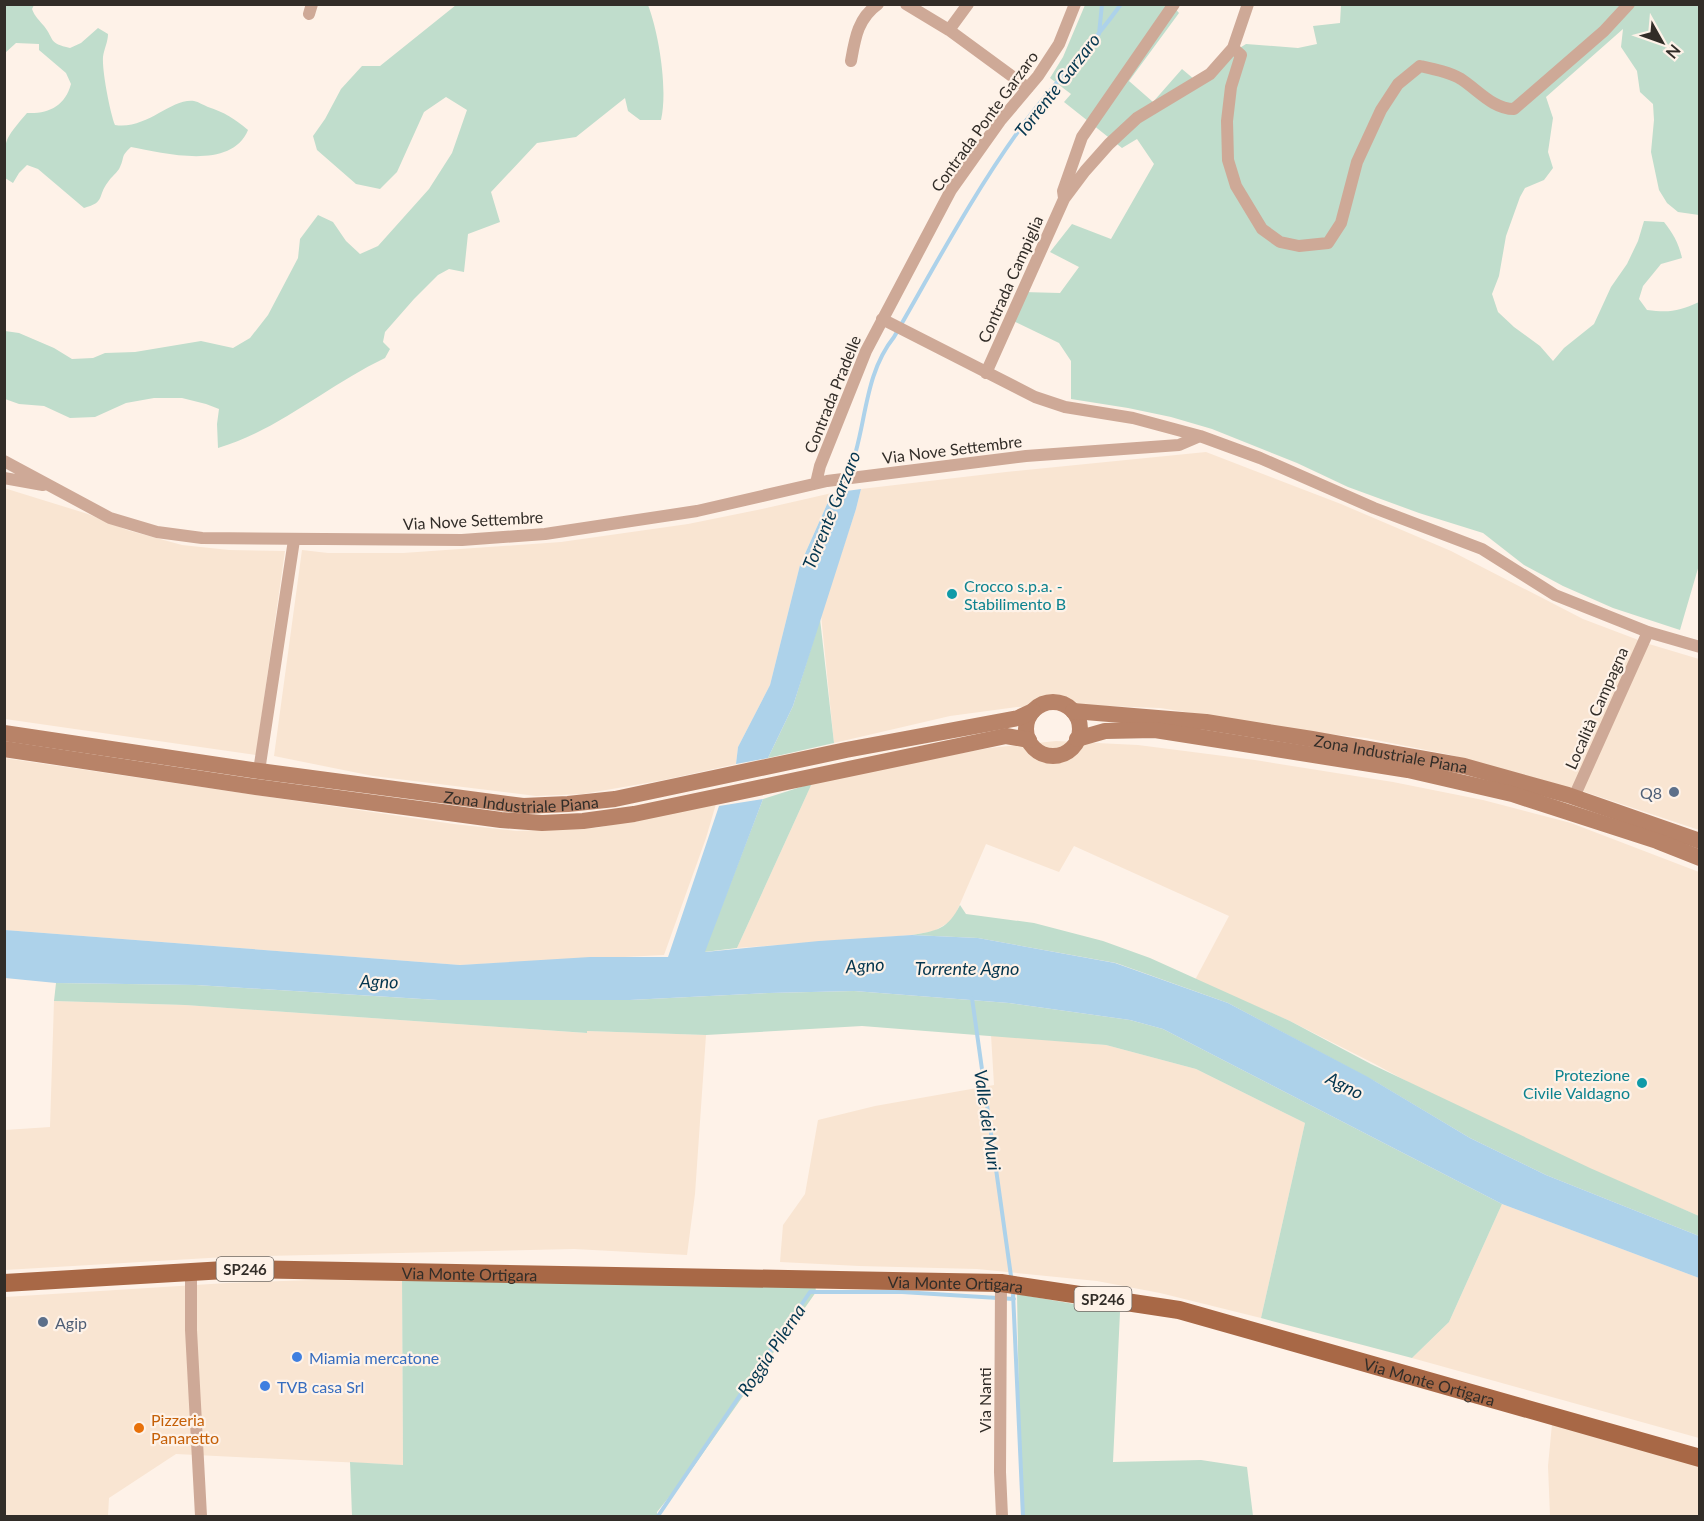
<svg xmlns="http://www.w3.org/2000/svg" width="1704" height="1521" font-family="Lato,sans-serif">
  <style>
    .built { fill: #f9e5d2 }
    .green { fill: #c0ddcc }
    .water { fill: #add2ea }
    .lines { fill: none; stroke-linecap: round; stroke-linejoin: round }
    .stream { stroke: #add2ea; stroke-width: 4 }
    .minor { stroke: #cea997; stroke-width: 12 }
    .secondary { stroke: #b88368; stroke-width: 16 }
    .primary { stroke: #a86846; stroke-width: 18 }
    .culture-dot { fill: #0f9aa8; stroke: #fef2e8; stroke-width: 2 }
    .service-dot { fill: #5c6f8a; stroke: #fef2e8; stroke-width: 2 }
    .shop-dot { fill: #3f7fe0; stroke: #fef2e8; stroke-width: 2 }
    .food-dot { fill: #e8710a; stroke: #fef2e8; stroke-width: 2 }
    .labels { text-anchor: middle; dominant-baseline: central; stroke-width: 4.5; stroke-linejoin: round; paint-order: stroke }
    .shield { fill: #fef2e8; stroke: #6f6862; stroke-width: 1.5 }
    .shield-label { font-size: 15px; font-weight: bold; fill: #322d28 }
    .street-label { font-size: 16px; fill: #322d28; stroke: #fef2e8 }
    .culture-label { font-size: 16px; fill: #0d838f; stroke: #fef2e8; text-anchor: start }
    .service-label { font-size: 16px; fill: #4e5e75; stroke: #fef2e8; text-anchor: end }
    .shop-label { font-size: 16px; fill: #366cbe; stroke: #fef2e8; text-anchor: start }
    .food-label { font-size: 16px; fill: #c56008; stroke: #fef2e8; text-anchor: start }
    .water-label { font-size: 18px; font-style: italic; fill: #04364f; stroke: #fef2e8 }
  </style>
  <rect width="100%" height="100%" fill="#fef2e8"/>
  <path class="built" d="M 1206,452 L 1341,504 L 1451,551 L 1583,619 L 1649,644 L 1699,659 L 1699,830 L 1582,791 L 1451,755 L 1366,738 L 1319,733 L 1160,708 L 1079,705 L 1017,707 L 950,716 L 834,743 L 821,615 L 856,509 L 861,489 L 1006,472 Z
    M 4,488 L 88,514 L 127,530 L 182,545 L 229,550 L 285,551 L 256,755 L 5,719 Z
    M 832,493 L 800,565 L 770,685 L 738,747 L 736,764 L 664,780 L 583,794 L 536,796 L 373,776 L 274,756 L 302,550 L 328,553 L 403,553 L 561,542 L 688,524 L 762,509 Z
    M 1056,741 L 1138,745 L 1255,760 L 1393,782 L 1483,800 L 1571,823 L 1699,872 L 1699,1216 L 1482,1122 L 1373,1063 L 1290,1021 L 1195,980 L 1229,916 L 1074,846 L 1059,872 L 986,844 L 953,920 L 934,931 L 912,935 L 737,948 L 813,781 L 989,748 Z
    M 4,758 L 454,824 L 517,831 L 596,828 L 716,804 L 706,838 L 664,955 L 460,965 L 5,930 Z
    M 54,1001 L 185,1005 L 586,1033 L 587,1031 L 706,1035 L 695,1194 L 687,1255 L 574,1249 L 226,1257 L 5,1270 L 5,1130 L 50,1127 Z
    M 991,1035 L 1106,1045 L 1196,1069 L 1305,1123 L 1261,1318 L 1160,1293 L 1097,1281 L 977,1269 L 859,1266 L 780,1262 L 783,1225 L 805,1194 L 818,1120 L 875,1106 L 994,1085 Z
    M 1502,1204 L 1699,1278 L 1699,1438 L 1412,1358 L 1449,1322 Z
    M 402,1277 L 403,1465 L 176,1454 L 109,1498 L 108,1516 L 5,1516 L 5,1297 L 227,1283 Z
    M 1552,1424 L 1699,1465 L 1699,1516 L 1550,1516 L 1548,1466 Z"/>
  <path class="green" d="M 5,4 L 34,5 L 32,9 C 35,17 39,20 44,26 C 55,40 48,43 70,48 L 81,43 L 98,28 L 108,34 C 108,42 104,49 103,57 C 102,71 110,112 115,125 C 147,130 171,98 194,101 C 199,102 203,105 208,107 C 224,112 235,119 248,130 C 231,171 164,153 131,147 C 120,157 125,157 120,167 C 118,172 111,177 108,182 C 97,196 106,202 84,208 L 38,169 L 27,165 L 19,173 L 13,183 L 5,178 C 4,141 2,142 27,113 C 49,114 65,106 71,84 L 66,73 L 39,50 L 39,44 L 16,43 L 5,53 Z
    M 456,5 L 648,5 C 659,34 668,89 661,120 L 640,120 L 628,111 L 625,98 L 576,137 L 537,143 L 491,192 L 500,222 L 468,234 L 464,272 L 449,269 L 438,275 L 414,299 L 385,332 L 383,342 L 390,349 L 385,358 C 328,385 279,430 218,448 L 217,424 L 219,409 L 206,404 L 182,398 L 154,398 L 126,403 L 95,417 L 70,418 L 44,406 L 19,404 L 5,399 L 5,331 L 19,333 L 54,348 L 72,359 L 93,358 L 105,353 L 135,352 L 201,341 L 233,348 L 250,338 L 268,315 L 298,258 L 300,239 L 318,215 L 333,222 L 346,241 L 360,254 L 378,246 L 429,189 L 452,153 L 467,110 L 446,97 L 424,112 L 397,172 L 380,189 L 356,184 L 317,150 L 313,136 L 325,119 L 341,89 L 362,66 L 380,66 Z
    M 1085,5 L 1172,5 L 1179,13 L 1129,81 L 1153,102 L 1182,69 L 1201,85 L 1214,64 L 1246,44 L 1298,48 L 1317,44 L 1313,26 L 1340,23 L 1341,5 L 1699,5 L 1699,215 L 1678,212 L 1667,203 L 1659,190 L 1651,152 L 1654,120 L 1653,104 L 1640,92 L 1637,71 L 1621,47 L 1623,29 L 1546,97 L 1553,118 L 1548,152 L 1553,168 L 1544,180 L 1525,188 L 1520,197 L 1506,236 L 1499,276 L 1492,294 L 1498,312 L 1514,327 L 1540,346 L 1553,361 L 1564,348 L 1594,324 L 1611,287 L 1627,264 L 1638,241 L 1644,221 L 1664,222 C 1673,233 1679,244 1682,258 L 1661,264 L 1643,286 L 1639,299 L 1647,310 C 1670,313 1679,311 1699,302 L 1699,565 L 1680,630 L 1613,608 L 1563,586 L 1524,565 L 1483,533 L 1419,513 L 1348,487 L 1297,463 L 1212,429 L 1171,417 L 1128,408 L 1071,399 L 1071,361 L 1059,343 L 1007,318 L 1023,292 L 1060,293 L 1079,267 L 1050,252 L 1072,224 L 1111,239 L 1154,164 L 1137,139 L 1122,148 L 1064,102 L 1071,94 L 1050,78 L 1063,57 Z
    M 820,619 L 834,743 L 768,758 L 793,706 Z
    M 813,781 L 737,948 L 704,952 L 763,799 L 807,785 Z
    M 960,905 L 966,914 L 1034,923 L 1103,941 L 1150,958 L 1290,1021 L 1371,1064 L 1590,1168 L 1699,1216 L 1699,1236 L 1546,1175 L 1470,1138 L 1376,1082 L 1228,1003 L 1116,963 L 978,938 L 912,935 C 937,931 948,929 960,905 Z
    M 56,983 L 196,985 L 438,1000 L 630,1000 L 769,993 L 854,991 L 1009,1003 L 1130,1020 L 1163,1029 L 1502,1204 L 1449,1322 L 1412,1358 L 1261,1318 L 1305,1123 L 1196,1069 L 1106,1045 L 862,1026 L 706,1035 L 587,1031 L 587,1033 L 185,1005 L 54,1001 Z
    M 402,1277 L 815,1283 L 816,1292 L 694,1466 L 657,1512 L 657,1516 L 352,1516 L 350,1462 L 403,1465 Z
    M 1017,1294 L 1120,1312 L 1113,1462 L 1201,1460 L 1247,1467 L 1253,1516 L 1021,1516 Z"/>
  <path class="water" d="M 861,489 L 856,509 L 793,706 L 768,758 L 736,764 L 738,747 L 770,685 L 800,565 L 832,493 Z
    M 763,799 L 705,952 L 819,941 L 912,935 L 978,938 L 1115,963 L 1228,1003 L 1368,1077 L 1470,1138 L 1546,1175 L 1699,1236 L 1699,1278 L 1502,1204 L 1163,1029 L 1130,1020 L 1009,1003 L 854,991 L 769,993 L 630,1000 L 438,1000 L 196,985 L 56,983 L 5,978 L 5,930 L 460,965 L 590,957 L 668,957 L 719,806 Z"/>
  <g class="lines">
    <path class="stream" d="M 1099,34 L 1102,4
      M 848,476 C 867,430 862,377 894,337 C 936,264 975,190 1025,122 C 1055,81 1092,46 1121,4
      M 972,998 L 1011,1276
      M 1013,1293 L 1023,1516
      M 658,1516 L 810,1292 L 902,1292 L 1014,1299"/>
    <path class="minor" d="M 906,4 L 949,30 L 1028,88
      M 309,14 L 312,4
      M 949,30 L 968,4
      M 1233,48 L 1241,55 L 1231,87 L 1227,121 L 1228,160 L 1236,186 L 1262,229 L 1280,242 L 1299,246 L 1328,243 L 1341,223 L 1357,162 L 1381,110 L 1398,84 L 1420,66 C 1434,69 1449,72 1461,79 C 1478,90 1493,109 1514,109 L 1604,31 L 1629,4
      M 851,61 C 855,38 858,18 878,4
      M 1064,198 L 1063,191 L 1082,137 L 1174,4
      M 882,319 L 1035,397 L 1065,407 L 1133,418 L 1200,436
      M 986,373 L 1064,199 L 1085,171 L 1109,144 L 1137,118 L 1210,74 L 1233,48 L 1248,4
      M 4,461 L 110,518 L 157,532 L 202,538 L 462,540 L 545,534 L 697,511 L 827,481 L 1026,456 L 1179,445 L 1200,436 L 1260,458 L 1374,508 L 1482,549 L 1555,595 L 1648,632 L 1700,647
      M 4,478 L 43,485
      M 816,483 L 820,466 L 866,351 L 951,190 L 1000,121 L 1038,76 L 1059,44 L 1075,4
      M 259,771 L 294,540
      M 1574,797 L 1648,632
      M 191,1272 L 191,1330 L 201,1516
      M 1001,1283 L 1000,1472 L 1002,1516"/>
    <g class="secondary">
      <circle cx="1053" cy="729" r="27"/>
      <path id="s1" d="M 1073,711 L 1206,722 L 1312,739 L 1464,766 L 1568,795 L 1700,841"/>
      <path id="s2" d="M 4,733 L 259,771 L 523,806 L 568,804 L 615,799 L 846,750 L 1018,718 L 1033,711"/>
      <path d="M 1077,739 L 1105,731 L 1155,730 L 1408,770 L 1512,794 L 1657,841 L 1700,858"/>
      <path d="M 4,749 L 256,787 L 501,820 L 542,823 L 583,821 L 634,814 L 1006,736 L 1029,740"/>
    </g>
    <path class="primary" id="s3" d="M 4,1283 L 242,1269 L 1001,1283 L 1179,1310 L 1700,1458"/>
  </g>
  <g class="culture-dot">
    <circle cx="952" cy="594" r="6"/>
    <circle cx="1642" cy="1083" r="6"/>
  </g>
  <g class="service-dot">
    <circle cx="1674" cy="792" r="6"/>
    <circle cx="43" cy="1322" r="6"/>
  </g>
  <g class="shop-dot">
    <circle cx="297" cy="1357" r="6"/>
    <circle cx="265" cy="1386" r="6"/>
  </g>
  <circle class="food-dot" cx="139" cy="1428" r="6"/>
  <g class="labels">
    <g class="shield">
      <rect x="216.5" y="1257" width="57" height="24" rx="4.5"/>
      <rect x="1074.5" y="1287" width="57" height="24" rx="4.5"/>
    </g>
    <g class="shield-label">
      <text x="245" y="1269">SP246</text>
      <text x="1103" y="1299">SP246</text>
    </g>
    <g class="street-label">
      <text transform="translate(984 121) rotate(-54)">Contrada Ponte Garzaro</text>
      <text transform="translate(1010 279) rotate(-66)">Contrada Campiglia</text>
      <text transform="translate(832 394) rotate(-68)">Contrada Pradelle</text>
      <text transform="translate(952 449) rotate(-7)">Via Nove Settembre</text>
      <text transform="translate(473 520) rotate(-3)">Via Nove Settembre</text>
      <text transform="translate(1596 708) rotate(-66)">Località Campagna</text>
      <text stroke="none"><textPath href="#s1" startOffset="321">Zona Industriale Piana</textPath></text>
      <text stroke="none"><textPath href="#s2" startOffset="522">Zona Industriale Piana</textPath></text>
      <text stroke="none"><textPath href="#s3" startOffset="466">Via Monte Ortigara</textPath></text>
      <text stroke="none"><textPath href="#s3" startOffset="952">Via Monte Ortigara</textPath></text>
      <text stroke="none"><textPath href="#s3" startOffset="1438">Via Monte Ortigara</textPath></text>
      <text transform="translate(984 1400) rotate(-90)">Via Nanti</text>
    </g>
    <g class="culture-label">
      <text x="964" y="585">Crocco s.p.a. -<tspan x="964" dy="18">Stabilimento B</tspan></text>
      <text x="1630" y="1074" text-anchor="end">Protezione<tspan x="1630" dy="18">Civile Valdagno</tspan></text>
    </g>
    <g class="service-label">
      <text x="1662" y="792">Q8</text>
      <text x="55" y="1322" text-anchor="start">Agip</text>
    </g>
    <g class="shop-label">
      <text x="309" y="1357">Miamia mercatone</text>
      <text x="277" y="1386">TVB casa Srl</text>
    </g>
    <g class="food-label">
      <text x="151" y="1419">Pizzeria<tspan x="151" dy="18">Panaretto</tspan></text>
    </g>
    <g class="water-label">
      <text transform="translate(1057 85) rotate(-52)">Torrente Garzaro</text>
      <text transform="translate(831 510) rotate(-68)">Torrente Garzaro</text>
      <text transform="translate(865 965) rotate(-4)">Agno</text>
      <text x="967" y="968">Torrente Agno</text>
      <text transform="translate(379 981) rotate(1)">Agno</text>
      <text transform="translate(1345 1085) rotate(27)">Agno</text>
      <text transform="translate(988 1120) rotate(82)">Valle dei Muri</text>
      <text transform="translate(771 1350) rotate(-56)">Roggia Pilerna</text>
    </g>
  </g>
  <rect width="1704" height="1521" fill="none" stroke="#322d28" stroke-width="12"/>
  <g transform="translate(1662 42) rotate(130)" stroke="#fef2e8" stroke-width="4.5" paint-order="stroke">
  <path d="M0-4.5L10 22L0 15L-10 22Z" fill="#322d28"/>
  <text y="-9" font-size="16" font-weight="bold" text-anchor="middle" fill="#322d28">N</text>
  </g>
</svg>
